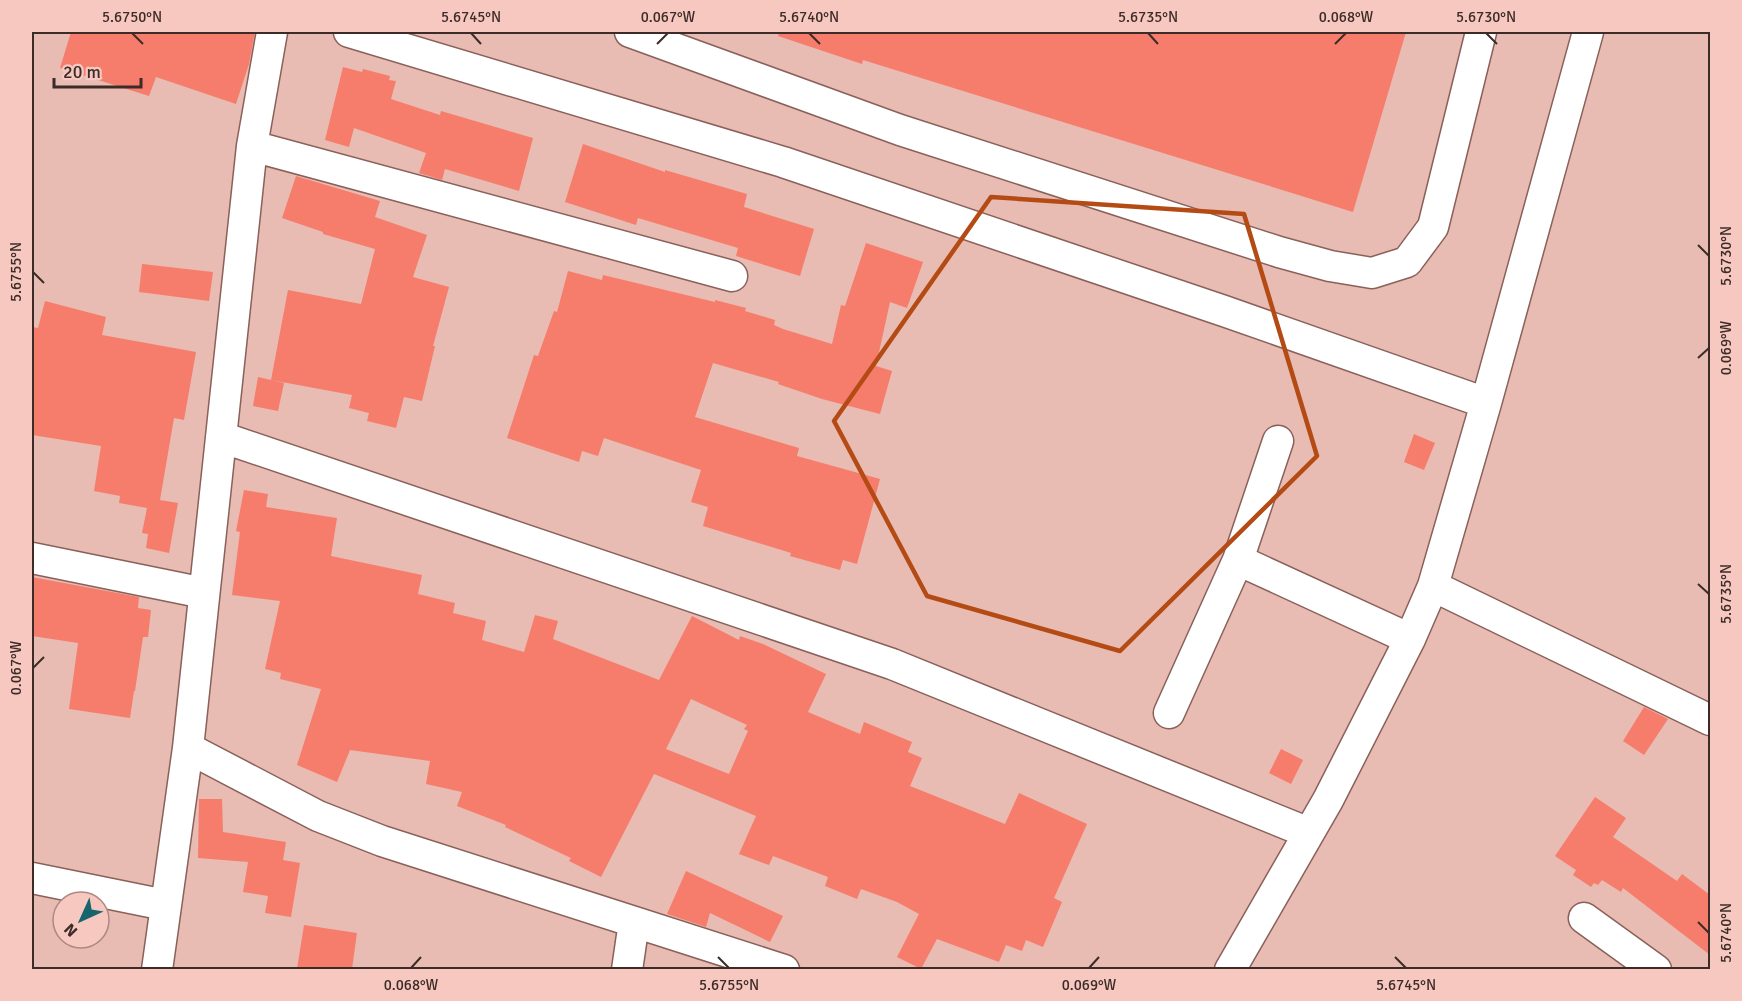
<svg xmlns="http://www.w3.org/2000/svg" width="1742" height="1001" font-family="Signika,sans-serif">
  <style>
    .building { fill: #f67d6c; fill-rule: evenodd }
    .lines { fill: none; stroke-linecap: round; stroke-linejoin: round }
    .minor-casing { stroke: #89615a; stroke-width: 33 }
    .minor { stroke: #fff; stroke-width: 30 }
    .marked { fill: none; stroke: #b54b14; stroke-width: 4.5; stroke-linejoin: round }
    .ticks { fill: none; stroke: #3d2b28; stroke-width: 2 }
    .neatline { fill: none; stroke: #3d2b28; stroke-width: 2 }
    .ticks-label { font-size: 15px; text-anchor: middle; fill: #3d2b28 }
  </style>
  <rect width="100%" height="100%" fill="#e8bbb3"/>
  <path class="building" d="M 71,32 L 255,32 L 249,64 L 236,104 L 156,77 L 149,96 L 60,68 Z
    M 779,32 L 1406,32 L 1353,212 L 863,60 L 862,64 L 778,36 Z
    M 343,67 L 362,72 L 363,69 L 390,76 L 389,80 L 396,81 L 391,99 L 440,115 L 441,111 L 533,138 L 519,191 L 445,169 L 442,180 L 419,173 L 426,153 L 354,128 L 349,147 L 325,140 Z
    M 583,144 L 665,172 L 665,170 L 747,194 L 744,207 L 814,229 L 800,276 L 736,256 L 738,248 L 638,218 L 636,225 L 565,202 Z
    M 296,176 L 380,201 L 375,217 L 427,235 L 413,277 L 449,287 L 433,346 L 435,346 L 422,401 L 404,397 L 396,428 L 367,421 L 369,413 L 349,408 L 352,395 L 271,380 L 288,290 L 361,304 L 375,249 L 323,234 L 323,232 L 282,218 Z
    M 866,243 L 923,262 L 907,308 L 890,302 L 876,366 L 892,371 L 880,414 L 822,399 L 778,384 L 779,382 L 713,363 L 695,417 L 799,448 L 797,456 L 880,479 L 857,564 L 843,560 L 840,570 L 790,556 L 791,553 L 703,526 L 708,507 L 691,502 L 701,470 L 604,438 L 598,456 L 582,451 L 579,462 L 507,438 L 534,355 L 538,356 L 554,311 L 557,312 L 568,271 L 602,280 L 603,275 L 715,302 L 715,300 L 746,308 L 745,311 L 775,320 L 774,325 L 783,329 L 832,344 L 841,305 L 845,306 Z
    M 142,264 L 213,272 L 209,301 L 139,292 Z
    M 45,301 L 106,317 L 102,335 L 196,352 L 184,420 L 174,418 L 160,500 L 178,503 L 169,553 L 146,548 L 148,534 L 142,533 L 147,508 L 119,503 L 120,496 L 94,491 L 101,446 L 32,435 L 32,327 L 38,328 Z
    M 258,377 L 284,383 L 278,411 L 253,406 Z
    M 1414,434 L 1435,443 L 1424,470 L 1404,462 Z
    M 244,490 L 268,494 L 266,507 L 337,518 L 331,556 L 422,575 L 418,594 L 455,603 L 453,613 L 486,621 L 482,640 L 524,652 L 535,615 L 558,621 L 553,639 L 659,680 L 692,616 L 739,640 L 740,636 L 763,644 L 826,674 L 808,712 L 860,734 L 864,722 L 912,742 L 908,752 L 922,758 L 910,786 L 1005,824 L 1019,793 L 1087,824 L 1054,898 L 1062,902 L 1043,947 L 1026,940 L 1022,951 L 1006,945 L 999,962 L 937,939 L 921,969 L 897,957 L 919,914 L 897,902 L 861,889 L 857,899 L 825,886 L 828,877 L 773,856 L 769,865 L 739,854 L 756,816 L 654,774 L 601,877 L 569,861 L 571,858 L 505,827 L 506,825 L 457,806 L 462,792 L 426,784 L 430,761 L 350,750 L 337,782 L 297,765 L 321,689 L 280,679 L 281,673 L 265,669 L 280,601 L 232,595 L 240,532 L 236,531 ZM 691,699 L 747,725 L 744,729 L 748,731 L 729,774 L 666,749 Z
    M 32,577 L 139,597 L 138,608 L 151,610 L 148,637 L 143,637 L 135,691 L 134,691 L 130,718 L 69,709 L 78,643 L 32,636 Z
    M 1644,707 L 1668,719 L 1644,755 L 1623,741 Z
    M 1281,749 L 1303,760 L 1291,784 L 1269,773 Z
    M 1595,797 L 1626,818 L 1613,837 L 1677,881 L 1682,874 L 1710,895 L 1710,955 L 1623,888 L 1621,892 L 1602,880 L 1598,885 L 1594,883 L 1591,887 L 1573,875 L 1576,870 L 1555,856 Z
    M 199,799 L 222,799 L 223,832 L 286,842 L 283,860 L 300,863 L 291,917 L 265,913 L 268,896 L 243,892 L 248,862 L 198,858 Z
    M 686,871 L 783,916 L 770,942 L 710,913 L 706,927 L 667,914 Z
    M 304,925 L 357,933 L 352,969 L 297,969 Z"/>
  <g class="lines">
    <g class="minor-casing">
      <path id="minor" d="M 349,32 L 783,162 L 1224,311 L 1486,403
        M 630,32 L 900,130 L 1279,252 L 1330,266 L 1372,273 L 1407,262 L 1433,227 L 1481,32
        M 252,146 L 732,276
        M 221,437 L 892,664 L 1309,833
        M 32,558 L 204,593
        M 1238,560 L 1410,639
        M 1433,586 L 1710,720
        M 1169,713 L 1238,560 L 1278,441
        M 188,748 L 318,816 L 382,841 L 784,970
        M 32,878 L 165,905
        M 1584,918 L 1656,970
        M 157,970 L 188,748 L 252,146 L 272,32
        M 627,970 L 634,922
        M 1230,970 L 1328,800 L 1410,639 L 1433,586 L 1486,403 L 1588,32"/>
    </g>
    <use href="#minor" class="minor"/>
  </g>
  <path class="marked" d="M 991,197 L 1244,214 L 1317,456 L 1120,651 L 927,596 L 834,421 Z"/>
  <path class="ticks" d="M 132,33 L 143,44M 471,33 L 481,44M 809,33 L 820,44M 1148,33 L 1158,44M 1486,33 L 1497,44M 657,44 L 668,33M 1335,44 L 1346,33M 1698,245 L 1709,256M 33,272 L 44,283M 1698,358 L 1709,348M 1698,584 L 1709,594M 33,668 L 44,657M 1698,922 L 1709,933M 718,957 L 729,968M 1395,957 L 1406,968M 411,968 L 421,957M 1089,968 L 1099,957"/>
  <rect width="1742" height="1001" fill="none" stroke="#f6c8c0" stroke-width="66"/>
  <g transform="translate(81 920) rotate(225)"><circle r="28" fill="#f6c8c0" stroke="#ac8983" stroke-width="1.5"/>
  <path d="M0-4.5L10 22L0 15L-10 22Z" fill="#17636e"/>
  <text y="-9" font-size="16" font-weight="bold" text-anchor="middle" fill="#3d2b28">N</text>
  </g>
  <path d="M54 78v9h87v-9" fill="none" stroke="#3d2b28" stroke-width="3"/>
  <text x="63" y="78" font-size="18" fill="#3d2b28" stroke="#f6c8c0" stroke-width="4.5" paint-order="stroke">20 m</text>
  <rect x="33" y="33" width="1676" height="935" class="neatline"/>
  <g class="ticks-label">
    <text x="132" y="22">5.6750°N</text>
    <text x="471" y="22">5.6745°N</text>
    <text x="668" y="22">0.067°W</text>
    <text x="809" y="22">5.6740°N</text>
    <text x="1148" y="22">5.6735°N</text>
    <text x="1346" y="22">0.068°W</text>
    <text x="1486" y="22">5.6730°N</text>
    <text transform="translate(1726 256) rotate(-90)" y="5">5.6730°N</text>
    <text transform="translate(16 272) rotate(-90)" y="5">5.6755°N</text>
    <text transform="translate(1726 348) rotate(-90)" y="5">0.069°W</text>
    <text transform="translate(1726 594) rotate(-90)" y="5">5.6735°N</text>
    <text transform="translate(16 668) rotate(-90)" y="5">0.067°W</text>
    <text transform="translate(1726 933) rotate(-90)" y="5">5.6740°N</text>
    <text x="411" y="990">0.068°W</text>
    <text x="729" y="990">5.6755°N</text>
    <text x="1089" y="990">0.069°W</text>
    <text x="1406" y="990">5.6745°N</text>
  </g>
</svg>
